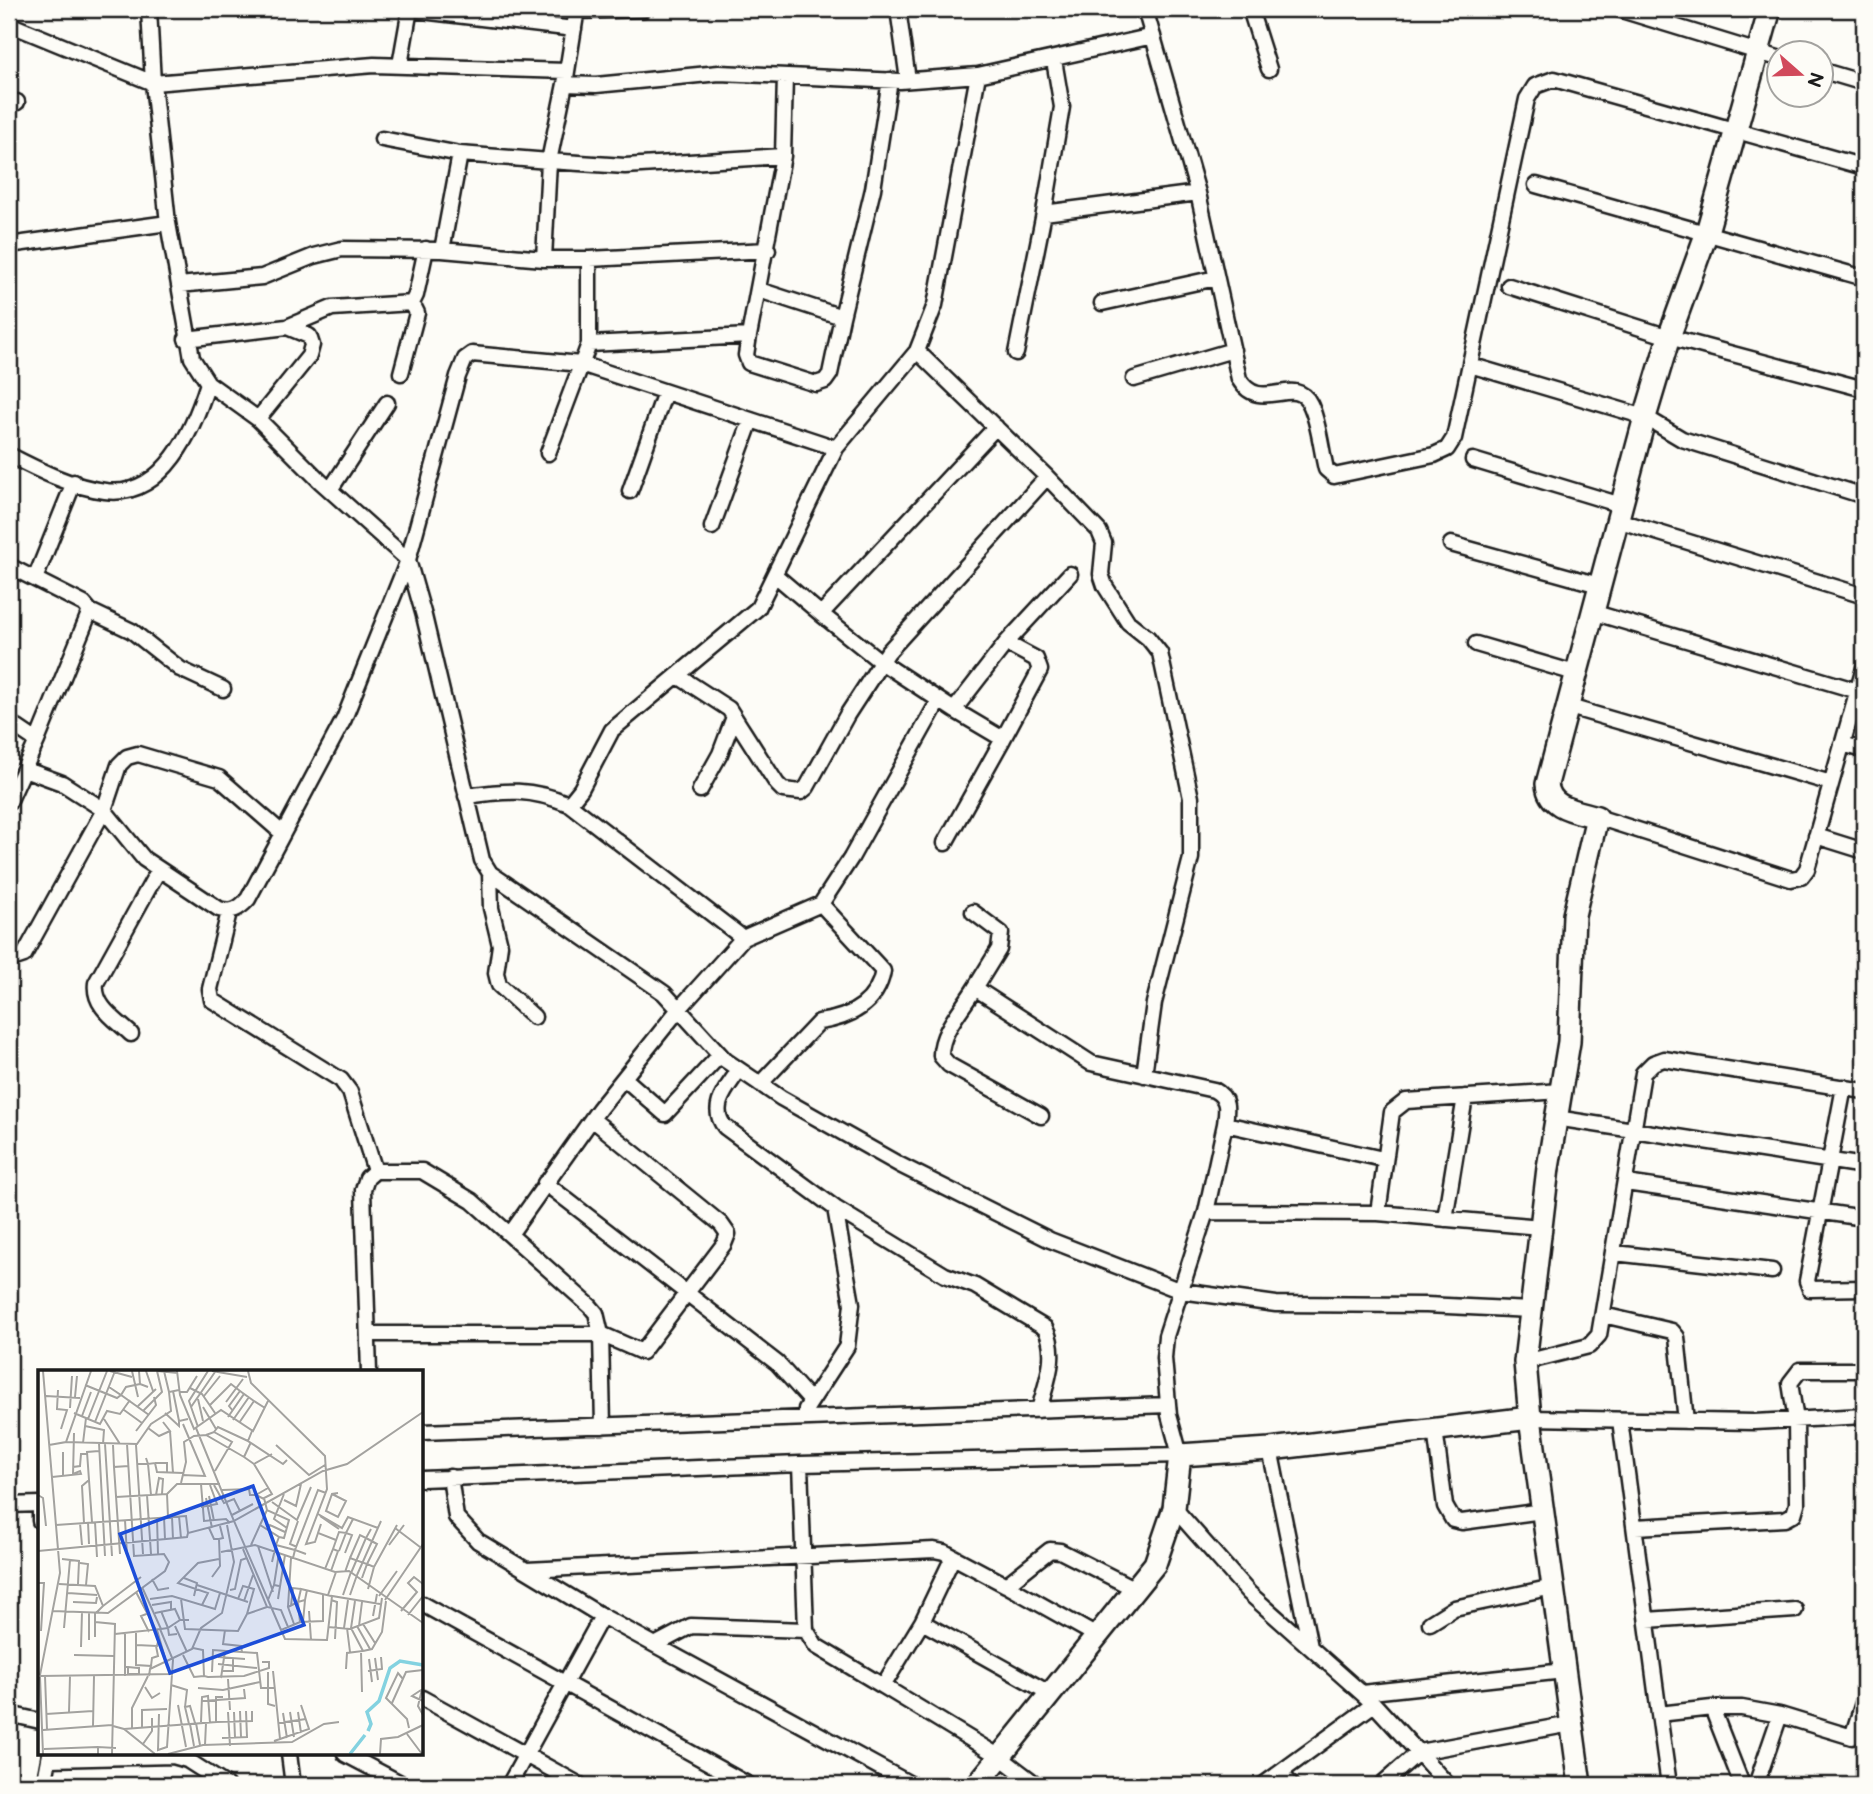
<svg xmlns="http://www.w3.org/2000/svg" width="1873" height="1794" font-family="'Balsamiq Sans',sans-serif">
  <style>
    .lines { fill: none; stroke-linecap: round; stroke-linejoin: round }
    .street-casing { stroke: #1c1c1c; stroke-width: 19 }
    .secondary-casing { stroke: #1c1c1c; stroke-width: 26 }
    .street { stroke: #fdfcf7; stroke-width: 14 }
    .secondary { stroke: #fdfcf7; stroke-width: 21 }
    .inset-river { fill: none; stroke: #83d2e0; stroke-width: 3.5 }
    .inset-road { fill: none; stroke: #a3a29f; stroke-width: 2 }
    .view { fill: #1d4ed8; fill-opacity: 0.15; stroke: #1d4ed8; stroke-width: 3.5 }
    .inset-edge { fill: none; stroke: #1c1c1c; stroke-width: 3.5 }
  </style>
  <rect width="100%" height="100%" fill="#fdfcf7"/>
  <filter id="ink" filterUnits="userSpaceOnUse"><feTurbulence type="fractalNoise" baseFrequency=".0143" numOctaves="2"/><feDisplacementMap in="SourceGraphic" scale="14" xChannelSelector="R" yChannelSelector="G"/><feConvolveMatrix kernelMatrix="1 2 1 2 8 2 1 2 1" color-interpolation-filters="sRGB"/></filter>
  <g filter="url(#ink)">
    <g class="lines">
      <g class="street-casing">
        <path id="street" d="M 149,9 L 153,83 L 168,223 L 192,358 L 208,383 L 258,419 L 321,482 L 408,560 L 424,616 L 482,860 L 490,873 L 664,993 L 725,1060 L 781,1098 L 900,1165 L 1050,1240 L 1181,1291 L 1276,1304 L 1426,1305 L 1531,1310
          M 405,9 L 574,29
          M 577,9 L 565,84 L 596,85 L 719,73 L 900,81 L 978,75 L 1153,36
          M 898,9 L 908,80
          M 1145,9 L 1198,193 L 1239,379 C 1260,415 1295,373 1310,404 C 1319,422 1321,449 1326,469 L 1334,476 L 1434,455 L 1447,449 L 1454,438 L 1527,99 L 1535,86 L 1554,79 L 1864,167
          M 1250,9 L 1269,69
          M 1618,9 L 1778,58
          M 577,11 L 643,9
          M 9,24 L 153,83 L 374,65 L 567,71
          M 400,65 L 410,9
          M 1820,70 L 1864,83
          M 565,84 L 549,161 L 625,166 L 783,156
          M 9,107 L 17,102
          M 382,139 L 460,154
          M 1536,185 L 1864,278
          M 1044,213 L 1062,107 L 1054,60
          M 9,245 L 168,223
          M 442,250 L 460,154 L 549,161 L 544,259 L 589,259 L 589,344
          M 589,259 L 768,250
          M 179,285 L 262,277 L 314,256 L 342,249 L 442,250 L 544,259
          M 1509,286 L 1669,337 L 1864,389
          M 759,290 L 842,317 L 873,189 L 890,80
          M 1102,303 L 1216,278
          M 287,327 L 332,308 L 412,303 L 416,295 L 426,249
          M 749,336 L 746,355 L 749,363 L 816,384 L 825,381 L 830,374 L 842,317
          M 186,339 L 287,327 L 309,336 L 312,345 L 309,356 L 258,419
          M 917,351 L 1047,477
          M 1016,353 L 1044,213 L 1198,193
          M 1470,365 L 1645,417 L 1682,439 L 1864,496
          M 401,373 L 417,313 L 412,303
          M 1134,379 L 1233,350
          M 548,453 L 589,344 L 749,336 L 783,156 L 785,76
          M 9,455 C 38,470 72,487 105,491 C 164,499 194,428 208,383
          M 1473,460 L 1621,505
          M 330,490 L 387,403
          M 630,491 L 665,392
          M 1617,520 L 1864,596
          M 712,527 L 751,420
          M 1451,544 L 1599,585
          M 9,566 L 84,604 L 90,611 L 37,741 L 9,802
          M 775,575 L 821,614 L 996,427
          M 35,579 L 74,482
          M 90,611 L 132,631 L 180,669 L 223,689
          M 1592,612 L 1858,691
          M 821,614 L 881,662 L 954,710 L 1006,643 L 1070,574
          M 1476,644 L 1575,673
          M 678,676 L 729,709 L 777,784 L 783,790 L 801,792 L 807,787 L 847,715 L 888,652 L 1047,477 L 1099,531 L 1104,543 L 1101,574 L 1105,586 L 1128,622 L 1148,638 L 1160,653 L 1191,798 L 1191,858 L 1154,1003 L 1144,1075
          M 1566,706 L 1831,783
          M 954,710 L 1003,739 L 1040,670 L 1036,659 L 1006,643
          M 9,722 L 37,741
          M 1842,744 L 1864,750
          M 24,769 L 62,783 L 104,810 L 144,859 L 219,909 C 232,913 239,909 248,899 L 344,719 L 408,560 L 458,376 L 465,359 L 472,354 L 581,364 L 836,448
          M 700,790 L 720,754 L 734,717
          M 466,796 C 507,790 530,788 569,804
          M 1597,817 L 1791,879 L 1801,877 L 1807,869 L 1864,668
          M 1816,836 L 1864,851
          M 945,843 L 1003,739
          M 490,873 L 491,908 L 500,945 L 496,973 L 499,985 L 534,1017
          M 229,912 L 210,989 L 212,1000 L 341,1080 L 350,1092 L 375,1171
          M 973,912 L 1001,933 L 999,949 L 975,988 L 1091,1063 L 1214,1090 C 1229,1098 1227,1109 1225,1124 L 1383,1159
          M 743,938 L 569,804 L 581,789 L 612,730 L 758,608 L 836,448 L 917,351 L 935,305 L 978,75
          M 9,960 L 24,955 L 104,810 L 119,765 L 127,757 L 138,754 L 219,778 L 282,833
          M 975,988 C 963,1008 940,1032 941,1056 L 949,1065 L 1041,1116
          M 131,1034 C 115,1019 93,1006 96,983 L 158,871
          M 739,1070 C 728,1087 708,1107 725,1127 L 835,1208 L 945,1275 L 975,1286 L 1045,1328 C 1059,1354 1046,1383 1039,1410
          M 624,1078 L 665,1114 L 720,1055
          M 760,1084 L 819,1022 C 849,1018 877,1004 883,971 L 821,904
          M 1844,1087 L 1807,1281 L 1810,1289 L 1864,1288
          M 1556,1118 L 1864,1166
          M 545,1183 L 777,1363 L 811,1401
          M 1626,1183 L 1864,1218
          M 1206,1212 L 1378,1213
          M 1445,1219 L 1465,1097
          M 1541,1227 L 1378,1213 L 1392,1112 L 1406,1101 L 1561,1091
          M 511,1233 L 599,1109 L 679,1009 L 743,938 L 821,904 L 851,858 L 939,700
          M 1615,1253 L 1772,1271
          M 1603,1315 L 1672,1331 L 1677,1337 L 1686,1421
          M 368,1334 L 601,1334 L 603,1426
          M 1525,1362 L 1589,1346 L 1599,1335 L 1643,1073 L 1653,1063 L 1664,1059 L 1864,1091
          M 369,1372 L 363,1190 L 367,1178 L 375,1171 L 422,1171 L 472,1201 L 590,1306 L 596,1313 L 601,1334 L 642,1352 L 724,1244 L 728,1234 L 721,1224 L 592,1119
          M 806,1409 L 847,1346 L 852,1304 L 835,1208
          M 1530,1418 L 1754,1422 L 1864,1416
          M 1620,1420 L 1659,1714
          M 1435,1429 L 1445,1506 L 1453,1520 L 1462,1522 L 1542,1511
          M 422,1432 L 1168,1405
          M 1270,1449 L 1310,1647
          M 800,1464 L 806,1630 L 816,1646 L 883,1686 L 922,1622
          M 450,1477 L 456,1517 L 478,1541 L 602,1616 L 509,1785
          M 422,1479 L 800,1464 L 1180,1455 L 1169,1415 L 1164,1358 L 1166,1336 L 1206,1212 L 1225,1124
          M 9,1505 L 40,1504 L 40,1521
          M 1174,1508 L 1249,1593 L 1374,1704 L 1263,1785
          M 1635,1527 L 1785,1519 L 1794,1514 L 1797,1504 L 1796,1420 L 1790,1383 L 1800,1370 L 1864,1370
          M 953,1557 L 922,1622 L 1051,1694
          M 527,1570 L 934,1550 L 944,1552 L 1006,1585 L 1050,1550 L 1060,1551 L 1135,1589
          M 1006,1585 L 1097,1636
          M 422,1604 L 749,1785
          M 602,1616 L 912,1785
          M 1647,1620 L 1795,1610
          M 1430,1623 L 1454,1608 L 1553,1587
          M 655,1645 L 691,1626 L 806,1630
          M 883,1686 L 1000,1757 L 1037,1785
          M 1362,1693 L 1564,1671
          M 422,1698 L 580,1785
          M 1374,1704 L 1448,1785
          M 1712,1708 L 1742,1708 L 1780,1715
          M 9,1714 L 40,1721
          M 289,1754 L 293,1785
          M 345,1754 L 404,1785
          M 51,1759 L 173,1756 L 187,1760 L 226,1785
          M 1280,1773 L 1292,1785
          M 44,1785 L 50,1754
          M 1381,1785 L 1419,1752 L 1571,1724
          M 1669,1785 L 1659,1714 L 1712,1708 L 1741,1782
          M 1756,1785 L 1780,1715 L 1852,1737 L 1864,1700"/>
      </g>
      <g class="secondary-casing">
        <path id="secondary" d="M 1530,1418 L 1525,1362 L 1548,1168 L 1569,1042 L 1574,915 L 1597,817 C 1577,811 1549,809 1547,784 L 1645,417 L 1669,337 L 1707,232 L 1770,9
          M 977,1785 L 1155,1564 L 1174,1508 L 1180,1455 L 1270,1449 L 1530,1418 L 1580,1785"/>
      </g>
      <use href="#street" class="street"/>
      <use href="#secondary" class="secondary"/>
    </g>
  </g>
  <g transform="translate(38 1370)">
    <rect width="385" height="385" fill="#fdfcf7"/>
    <path class="inset-river" d="M 330,361 L 333,354 L 329,342 L 341,331 L 352,298 L 362,291 L 385,295M 312,384 L 327,365"/>
    <path class="inset-road" d="M 72,1 L 94,7M 94,1 L 100,27M 101,1 L 102,14 L 110,17M 108,1 L 115,21M 119,1 L 140,3M 126,1 L 131,22M 139,1 L 142,25 L 156,59 L 183,40 L 215,61 L 230,31M 174,1 L 209,7M 210,1 L 213,13 L 287,86 L 289,119 L 268,174 L 277,172 L 280,163M 47,15 L 79,28 L 83,25 L 111,45M 71,17 L 83,25 L 88,17 L 102,14M 152,18 L 164,24 L 177,43M 0,19 L 0,45M 20,20 L 19,39 L 29,40 L 23,59M 135,21 L 141,51M 142,22 L 149,22 L 159,6M 8,26 L 42,28M 166,26 L 182,6M 37,27 L 39,6M 160,29 L 165,51M 188,32 L 205,9M 172,35 L 193,14 L 206,24M 100,36 L 118,19M 153,37 L 177,2M 165,37 L 178,59M 32,38 L 34,6M 86,40 L 104,53M 105,41 L 124,22 L 119,1M 195,41 L 191,36 L 202,21M 36,43 L 62,54 L 69,41 L 82,44 L 92,30M 127,43 L 141,56 L 141,51 L 150,49M 44,46 L 53,22M 190,47 L 206,24 L 216,31M 50,49 L 69,1M 66,49 L 82,74M 195,50 L 211,27M 57,52 L 77,1M 201,53 L 216,31 L 227,38M 47,56 L 66,60 L 65,74M 160,57 L 151,31 L 170,1M 110,58 L 121,66 L 132,61 L 125,52M 98,61 L 118,35 L 116,27M 132,61 L 135,103M 214,61 L 210,71 L 245,94 L 249,90M 176,62 L 180,57 L 210,71M 168,65 L 176,62 L 194,72 L 177,101M 28,72 L 99,74 L 113,54 L 133,41 L 131,22 L 141,20M 213,72 L 206,87 L 216,94M 45,73 L 48,48M 61,73 L 67,186M 67,74 L 74,186M 11,75 L 28,72 L 53,1M 75,75 L 76,97M 98,75 L 105,184M 238,75 L 271,105 L 287,95M 25,82 L 25,106M 108,88 L 110,94 L 117,93 L 119,102 L 145,103M 117,93 L 129,93 L 129,103M 99,94 L 110,94 L 113,125M 35,97 L 42,96 L 43,84 L 49,84M 35,105 L 36,63M 144,105 L 167,106 L 145,54M 14,107 L 43,104 L 42,101 L 35,104M 143,113 L 148,92 L 146,72 L 156,66 L 168,65 L 206,87M 163,114 L 166,151 L 188,149 L 192,153M 176,115 L 186,133 L 196,129 L 202,141M 184,120 L 211,119 L 212,125 L 218,125M 129,124 L 139,114 L 182,114M 246,124 L 236,149 L 249,158M 294,124 L 308,131 L 300,147 L 288,141 L 294,124 L 300,123M 0,125 L 5,128 L 8,156M 109,125 L 113,184M 118,125 L 121,108 L 125,109 L 124,124M 171,126 L 176,151M 78,127 L 129,124 L 130,147M 168,128 L 174,158M 226,129 L 218,125 L 230,118M 246,130 L 258,136 L 263,114M 234,132 L 259,150 L 273,117M 163,137 L 179,134 L 172,115M 229,140 L 226,128 L 234,124 L 216,94 L 234,84M 280,144 L 304,158 L 310,147 L 340,158M 194,145 L 215,134M 141,146 L 143,168M 282,146 L 301,159M 126,147 L 127,169M 134,147 L 135,169M 119,148 L 120,184M 87,150 L 89,185M 50,152 L 51,174M 54,152 L 49,82 L 61,81M 57,152 L 59,187M 42,153 L 44,175M 46,153 L 44,116 L 51,110M 283,154 L 280,163 L 298,170M 18,155 L 148,146 L 150,163M 222,155 L 229,140 L 251,150 L 246,168 L 241,167M 171,158 L 176,169 L 181,169 L 185,168 L 182,156M 357,158 L 382,177M 333,159 L 328,168 L 339,174 L 329,194 L 336,197 L 359,155M 230,160 L 232,155 L 247,162M 213,175 L 222,155 L 241,167 L 238,175M 351,175 L 366,155M 220,176 L 235,222M 259,177 L 252,174 L 260,151M 205,179 L 229,237 L 243,240 L 250,257M 295,179 L 301,162 L 308,163 L 315,149M 0,181 L 149,167 L 150,163 L 196,151 L 158,58M 301,181 L 308,163 L 314,165 L 307,183M 183,182 L 217,175 L 297,202 L 311,201 L 385,253M 82,184 L 76,97 L 91,96M 268,184 L 257,180 L 280,120 L 288,123M 312,188 L 322,165 L 328,168 L 313,203M 24,189 L 41,191 L 40,214M 234,192 L 238,175 L 257,180 L 255,188M 42,193 L 50,194 L 48,215M 287,199 L 295,179 L 300,181 L 293,201M 307,202 L 312,188 L 329,194 L 324,208M 319,205 L 343,151M 174,207 L 182,196 L 181,169M 146,208 L 159,213 L 156,226M 114,209 L 120,220 L 131,218M 0,213 L 6,213 L 3,261M 21,214 L 57,216 L 65,236 L 58,243M 159,215 L 210,232M 236,215 L 241,183M 330,219 L 336,197M 192,220 L 197,219 L 203,190 L 209,188M 98,222 L 118,260M 30,223 L 59,225M 285,224 L 285,251 L 262,252 L 243,260 L 247,269 L 289,270 L 294,226 L 342,234M 290,225 L 298,202M 305,225 L 313,202M 312,225 L 319,205M 341,226 L 359,201M 112,229 L 134,226 L 177,239 L 182,223M 143,229 L 147,259 L 200,261 L 209,244M 200,229 L 205,216 L 216,219 L 209,244 L 229,237M 240,229 L 247,185M 230,230 L 236,215 L 241,216M 293,230 L 299,232 L 297,269M 347,230 L 385,174M 206,231 L 215,205M 35,232 L 58,233 L 59,227M 114,235 L 133,232 L 133,239M 164,235 L 170,223 L 140,213 L 160,193 L 181,189M 65,236 L 103,207M 253,236 L 255,218 L 263,219M 250,237 L 253,188M 14,241 L 70,243 L 127,201 L 131,192 L 126,184 L 96,186 L 89,74M 123,241 L 130,258 L 123,259M 271,241 L 273,270M 363,241 L 379,222 L 370,213 L 376,207 L 385,214M 111,243 L 103,246 L 111,262M 117,243 L 137,239 L 142,250 L 151,250M 370,245 L 385,226M 335,246 L 339,224M 57,252 L 77,254 L 74,384M 262,252 L 260,232 L 267,230 L 269,220M 265,252 L 267,230M 256,254 L 250,237 L 260,232 L 263,219 L 293,226M 325,254 L 337,273M 137,256 L 149,282M 319,256 L 332,279M 321,256 L 324,232M 290,257 L 312,259 L 341,248 L 344,228M 26,258 L 32,190M 306,258 L 310,230M 309,258 L 312,282M 119,260 L 127,288M 187,260 L 185,274 L 203,276 L 204,282M 243,260 L 196,151 L 285,101 L 309,94 L 385,42M 98,263 L 98,295 L 113,296 L 112,299M 77,264 L 123,259 L 104,217M 139,264 L 131,265 L 130,258 L 142,250M 57,267 L 57,243M 51,270 L 51,243M 98,275 L 119,276 L 121,267M 43,277 L 44,242M 155,278 L 165,280 L 166,306 L 170,307 L 206,306 L 231,298 L 231,292 L 224,292M 323,281 L 324,322M 325,281 L 334,279 L 344,262 L 348,231M 36,285 L 76,286M 145,285 L 156,307 L 166,306M 180,287 L 207,289M 337,288 L 340,310M 331,289 L 334,312M 180,294 L 219,298M 113,296 L 114,288 L 120,286 L 118,276M 87,297 L 90,297 L 100,298 L 101,298 L 101,304 L 90,304 L 90,297M 308,299 L 309,283 L 325,281 L 313,258 L 317,231M 184,301 L 195,301 L 195,288M 235,301 L 242,369 L 236,371M 330,301 L 344,299 L 343,287M 174,302 L 175,280 L 219,283 L 223,318 L 236,318M 230,302 L 230,334 L 237,336M 2,305 L 22,203 L 5,1M 2,306 L 134,304 L 135,290 L 122,259M 7,306 L 9,360M 87,306 L 87,263M 111,306 L 112,299 L 154,279 L 163,258 L 184,243 L 196,192 L 189,155M 2,307 L 5,384M 183,308 L 187,281M 190,309 L 192,340M 365,309 L 360,303 L 348,328 L 369,349 L 371,358M 133,315 L 149,320 L 147,337M 107,317 L 114,328 L 122,323M 160,318 L 185,320 L 222,312M 384,319 L 380,336 L 385,345M 383,320 L 374,326 L 385,331M 164,331 L 207,328 L 206,319M 354,333 L 368,302 L 385,300M 140,335 L 148,377M 202,341 L 203,367M 31,342 L 32,306M 190,342 L 192,376M 196,342 L 197,368M 252,342 L 256,367M 260,342 L 263,363M 245,343 L 249,368M 8,344 L 55,341M 121,344 L 120,380 L 129,377 L 134,304M 163,352 L 164,327 L 170,326 L 172,353M 178,352 L 214,351 L 214,341M 158,353 L 162,375M 240,353 L 268,349M 151,354 L 147,337 L 152,336 L 157,353M 152,354 L 156,376M 55,356 L 56,306M 75,356 L 86,359 L 117,384M 104,357 L 104,340 L 129,339M 94,358 L 94,338 L 110,306M 86,359 L 178,352 L 178,327 L 185,327M 5,360 L 74,355M 369,364 L 384,384M 184,368 L 209,367 L 208,341M 242,369 L 271,359 L 263,335M 105,374 L 114,361 L 114,348M 167,375 L 168,353M 6,379 L 60,377M 60,384 L 60,377 L 78,378M 130,384 L 165,375 L 254,372 L 286,354 L 301,352M 342,384 L 343,369 L 360,367 L 385,355"/>
    <path class="view" d="M 215,116 L 266,255 L 132,303 L 82,164 Z"/>
    <rect width="385" height="385" class="inset-edge"/>
  </g>
  <rect width="1873" height="1794" fill="none" stroke="#fdfcf7" stroke-width="35"/>
  <rect x="18" y="18" width="1838" height="1759" fill="none" stroke="#1c1c1c" stroke-width="2.5" filter="url(#ink)"/>
  <g transform="translate(1800 74) rotate(110)"><circle r="33" fill="#fdfcf7" stroke="#a3a29f" stroke-width="2"/>
  <path d="M0-5L12 26L0 18L-12 26Z" fill="#d1495b"/>
  <text y="-10" font-size="19" font-weight="bold" text-anchor="middle" fill="#1c1c1c">N</text>
  </g>
</svg>
